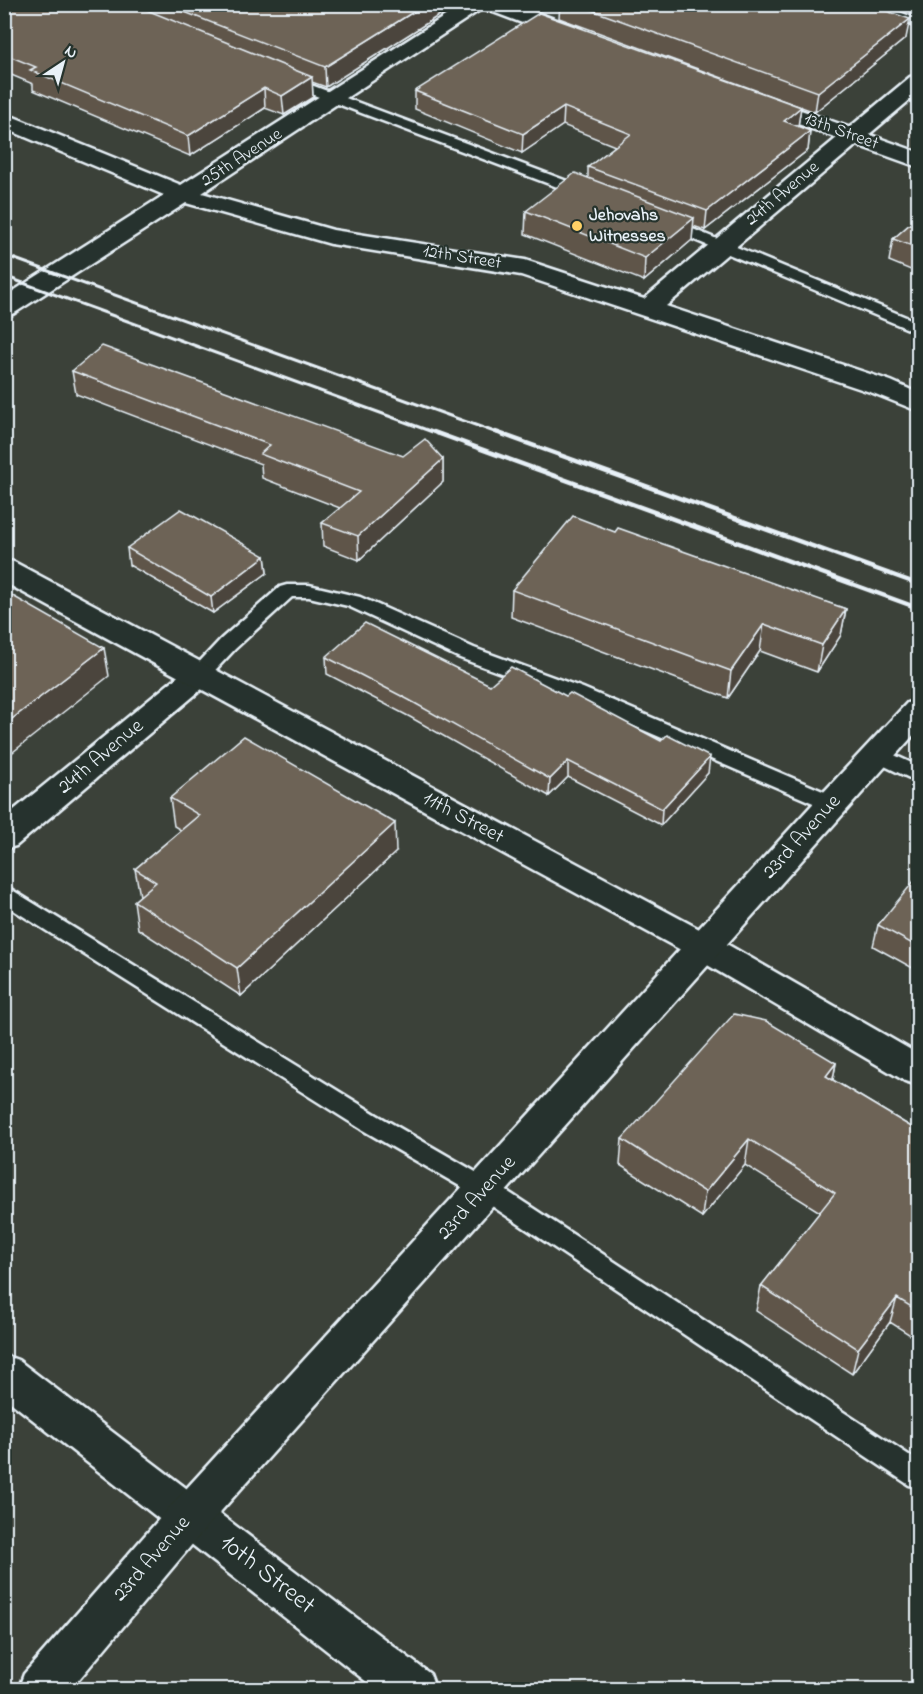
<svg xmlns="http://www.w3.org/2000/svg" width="923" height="1694" font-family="'Indie Flower',sans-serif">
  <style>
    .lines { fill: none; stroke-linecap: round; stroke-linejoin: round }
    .service-casing { stroke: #e8f1f8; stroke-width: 5 }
    .minor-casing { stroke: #e8f1f8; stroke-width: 5 }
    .tertiary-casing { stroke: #e8f1f8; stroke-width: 5 }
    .secondary-casing { stroke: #e8f1f8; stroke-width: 5 }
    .service { fill: #26332d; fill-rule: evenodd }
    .minor { fill: #26332d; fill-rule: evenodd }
    .tertiary { fill: #26332d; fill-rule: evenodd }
    .secondary { fill: #26332d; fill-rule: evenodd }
    .rail-far1 { stroke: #e8f1f8; stroke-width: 3 }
    .rail { stroke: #e8f1f8; stroke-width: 4.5 }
    .wall { fill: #5e554a; stroke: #e8f1f8; stroke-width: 1.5 }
    .shaded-wall { fill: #4c453c; stroke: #e8f1f8; stroke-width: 1.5 }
    .building { fill: #6d6356; stroke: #e8f1f8; stroke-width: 1.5 }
    .poi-dot { fill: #ffd166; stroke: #26332d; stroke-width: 2 }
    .labels { text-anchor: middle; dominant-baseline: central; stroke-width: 4.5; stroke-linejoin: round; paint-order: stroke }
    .far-street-label { font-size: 18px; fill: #e8f1f8; stroke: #26332d }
    .far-poi-label { font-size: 18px; font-weight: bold; fill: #e8f1f8; stroke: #26332d; text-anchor: start }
    .street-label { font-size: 21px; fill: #e8f1f8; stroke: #26332d }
    .near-street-label { font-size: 26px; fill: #e8f1f8; stroke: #26332d }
  </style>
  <rect width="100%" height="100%" fill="#3b4139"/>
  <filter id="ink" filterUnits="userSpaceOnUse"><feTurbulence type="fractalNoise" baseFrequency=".0167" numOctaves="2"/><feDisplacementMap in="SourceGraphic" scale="12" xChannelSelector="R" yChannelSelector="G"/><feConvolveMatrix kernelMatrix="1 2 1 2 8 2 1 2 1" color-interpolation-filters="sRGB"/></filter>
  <g filter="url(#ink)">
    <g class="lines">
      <g class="service-casing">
        <path id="service" d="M 858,4 L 878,4 L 918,19 L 918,27 Z
          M 287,76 L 591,190 L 594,193 L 591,196 L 581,196 L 282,83 L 280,80 Z
          M 666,218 L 918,322 L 918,333 L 661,226 L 658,223 Z
          M 287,585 L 309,585 L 360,597 L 474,648 L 583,688 L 839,798 L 842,803 L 839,808 L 832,811 L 825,808 L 569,698 L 460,658 L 348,606 L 309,597 L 292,597 L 235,649 L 205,681 L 191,681 L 188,676 L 191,671 L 221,639 L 280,587 Z
          M 879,748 L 918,766 L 918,782 L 872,760 L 869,755 L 872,750 Z
          M 4,885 L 377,1115 L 493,1182 L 918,1461 L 918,1488 L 909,1485 L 477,1196 L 361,1129 L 4,904 Z"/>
      </g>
      <g class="minor-casing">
        <path id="minor" d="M 464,4 L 489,4 L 202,193 L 333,230 L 525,260 L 644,299 L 910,77 L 918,75 L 918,93 L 666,306 L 891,381 L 918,393 L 918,411 L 873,393 L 521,275 L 331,244 L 186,203 L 13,314 L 4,317 L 4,297 L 164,195 L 4,128 L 4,113 L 181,185 Z
          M 198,665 L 209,669 L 213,676 L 209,683 L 16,846 L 4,849 L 4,818 L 187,669 Z
          M 4,1355 L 18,1360 L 430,1674 L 436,1690 L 377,1690 L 4,1397 Z"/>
      </g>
      <g class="tertiary-casing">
        <path id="tertiary" d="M 4,560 L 14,562 L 716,938 L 918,1054 L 918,1085 L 905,1081 L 692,956 L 4,582 Z"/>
      </g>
      <g class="secondary-casing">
        <path id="secondary" d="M 483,4 L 514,4 L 581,29 L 584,34 L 581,39 L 565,39 L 485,9 Z
          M 756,94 L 918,152 L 918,167 L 748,106 L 745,101 L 748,96 Z
          M 918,700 L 918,730 L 205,1529 L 70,1690 L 18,1690 L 24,1674 L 175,1501 L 821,795 L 907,703 Z"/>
      </g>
      <use href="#service" class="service"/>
      <use href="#minor" class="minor"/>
      <use href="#tertiary" class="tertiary"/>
      <use href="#secondary" class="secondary"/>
      <path class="rail-far1" d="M 4,255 L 500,434
        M 4,276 L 438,434"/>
      <path class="rail" d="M 434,432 L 918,608
        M 496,432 L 918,584"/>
    </g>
    <path class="wall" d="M 4,4 L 457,4 L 326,87 L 312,82 L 313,97 L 284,115 L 265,108 L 190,156 L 33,90 L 33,84 L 4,72 Z
      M 560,4 L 866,4 L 906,38 L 815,112 L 559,18 Z
      M 415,91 L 801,107 L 798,126 L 810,131 L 808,150 L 705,230 L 693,226 L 692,240 L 644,281 L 525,234 L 526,211 L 588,178 L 588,167 L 615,146 L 563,125 L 522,153 L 415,109 Z
      M 918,217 L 918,273 L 889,261 L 893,239 Z
      M 72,371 L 403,456 L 443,459 L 443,482 L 359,560 L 323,546 L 322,523 L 340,508 L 262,478 L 261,464 L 76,394 Z
      M 615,532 L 846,609 L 841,635 L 817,672 L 760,651 L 728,698 L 511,617 L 512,590 Z
      M 127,548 L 265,556 L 267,573 L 213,613 L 129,565 Z
      M 326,657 L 490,685 L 566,696 L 708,773 L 661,825 L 568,777 L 549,796 L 410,717 L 327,674 Z
      M 170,798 L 396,852 L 241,996 L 138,929 L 134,901 L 140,896 L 135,869 L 181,830 L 174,826 Z
      M 918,884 L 918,971 L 873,946 L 878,925 Z
      M 836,1063 L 833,1080 L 918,1131 L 918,1340 L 890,1322 L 852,1374 L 756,1311 L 761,1286 L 820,1212 L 745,1165 L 702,1217 L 620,1165 L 622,1139 Z"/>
    <path class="shaded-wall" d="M 426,4 L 457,4 L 326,87 L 325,67 Z
      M 910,19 L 906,38 L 815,112 L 818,92 Z
      M 312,77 L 313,97 L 284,115 L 282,96 Z
      M 264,88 L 265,108 L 190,156 L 188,136 Z
      M 564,107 L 563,125 L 522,153 L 523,134 Z
      M 801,107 L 798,126 L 782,139 L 784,121 Z
      M 810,131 L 808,150 L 705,230 L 707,211 Z
      M 694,218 L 692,240 L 644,281 L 645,258 Z
      M 443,459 L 443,482 L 359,560 L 358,536 Z
      M 265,556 L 267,573 L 213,613 L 211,597 Z
      M 846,609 L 841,635 L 817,672 L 822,645 Z
      M 764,624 L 760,651 L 728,698 L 731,671 Z
      M 104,648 L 109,676 L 4,759 L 4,725 Z
      M 710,757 L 708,773 L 661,825 L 662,809 Z
      M 568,761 L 568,777 L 549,796 L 550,779 Z
      M 395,823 L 396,852 L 241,996 L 237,968 Z
      M 836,1063 L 831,1089 L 826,1076 Z
      M 749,1139 L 745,1165 L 702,1217 L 705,1192 Z
      M 897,1298 L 890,1322 L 852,1374 L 858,1349 Z"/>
    <path class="building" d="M 4,4 L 132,4 L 312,77 L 282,96 L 264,88 L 188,136 L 30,70 L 36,67 L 4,54 Z
      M 164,4 L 426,4 L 325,67 Z
      M 575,4 L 866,4 L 910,19 L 818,92 Z
      M 539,13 L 801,107 L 784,121 L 810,131 L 707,211 L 588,167 L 631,134 L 564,107 L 523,134 L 415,91 Z
      M 575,173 L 694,218 L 645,258 L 526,211 Z
      M 918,217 L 918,248 L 893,239 Z
      M 102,346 L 403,456 L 425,439 L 443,459 L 358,536 L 322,523 L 359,492 L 260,454 L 270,445 L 72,371 Z
      M 181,509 L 265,556 L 211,597 L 127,548 Z
      M 573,516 L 615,532 L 618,528 L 846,609 L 822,645 L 764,624 L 731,671 L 512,590 Z
      M 4,591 L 104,648 L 4,725 Z
      M 365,623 L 490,685 L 511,667 L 566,696 L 570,693 L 661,741 L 667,735 L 710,757 L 662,809 L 568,761 L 550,779 L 409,700 L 326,657 Z
      M 244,736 L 395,823 L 237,968 L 134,901 L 156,882 L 135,869 L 199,815 L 170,798 Z
      M 914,881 L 918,884 L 918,947 L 878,925 Z
      M 734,1014 L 766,1021 L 836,1063 L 826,1076 L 918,1131 L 918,1311 L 897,1298 L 858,1349 L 761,1286 L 835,1193 L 749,1139 L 705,1192 L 622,1139 Z"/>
  </g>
  <circle class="poi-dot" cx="577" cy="226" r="6"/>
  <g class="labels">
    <g class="far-street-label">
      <text transform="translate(841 132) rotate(20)">13th Street</text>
      <text transform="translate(242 158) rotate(-33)">25th Avenue</text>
      <text transform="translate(783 194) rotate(-40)">24th Avenue</text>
      <text transform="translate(462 258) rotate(9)">12th Street</text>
    </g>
    <g class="far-poi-label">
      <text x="589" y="216">Jehovahs<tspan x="589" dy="21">Witnesses</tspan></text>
    </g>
    <g class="street-label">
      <text transform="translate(101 757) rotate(-40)">24th Avenue</text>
      <text transform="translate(463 818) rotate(28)">11th Street</text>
      <text transform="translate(802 837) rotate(-48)">23rd Avenue</text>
      <text transform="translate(477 1198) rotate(-48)">23rd Avenue</text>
      <text transform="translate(152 1559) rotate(-49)">23rd Avenue</text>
    </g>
    <g class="near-street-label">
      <text transform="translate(267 1575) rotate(38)">10th Street</text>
    </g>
  </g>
  <rect width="923" height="1694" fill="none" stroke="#26332d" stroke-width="24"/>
  <rect x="12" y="12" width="899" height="1670" fill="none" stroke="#e8f1f8" stroke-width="2" filter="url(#ink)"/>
  <g transform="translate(63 63) rotate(36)" stroke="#26332d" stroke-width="4.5" paint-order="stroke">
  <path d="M0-4.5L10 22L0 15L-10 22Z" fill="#e8f1f8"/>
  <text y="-9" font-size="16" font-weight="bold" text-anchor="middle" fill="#e8f1f8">N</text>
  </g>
</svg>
